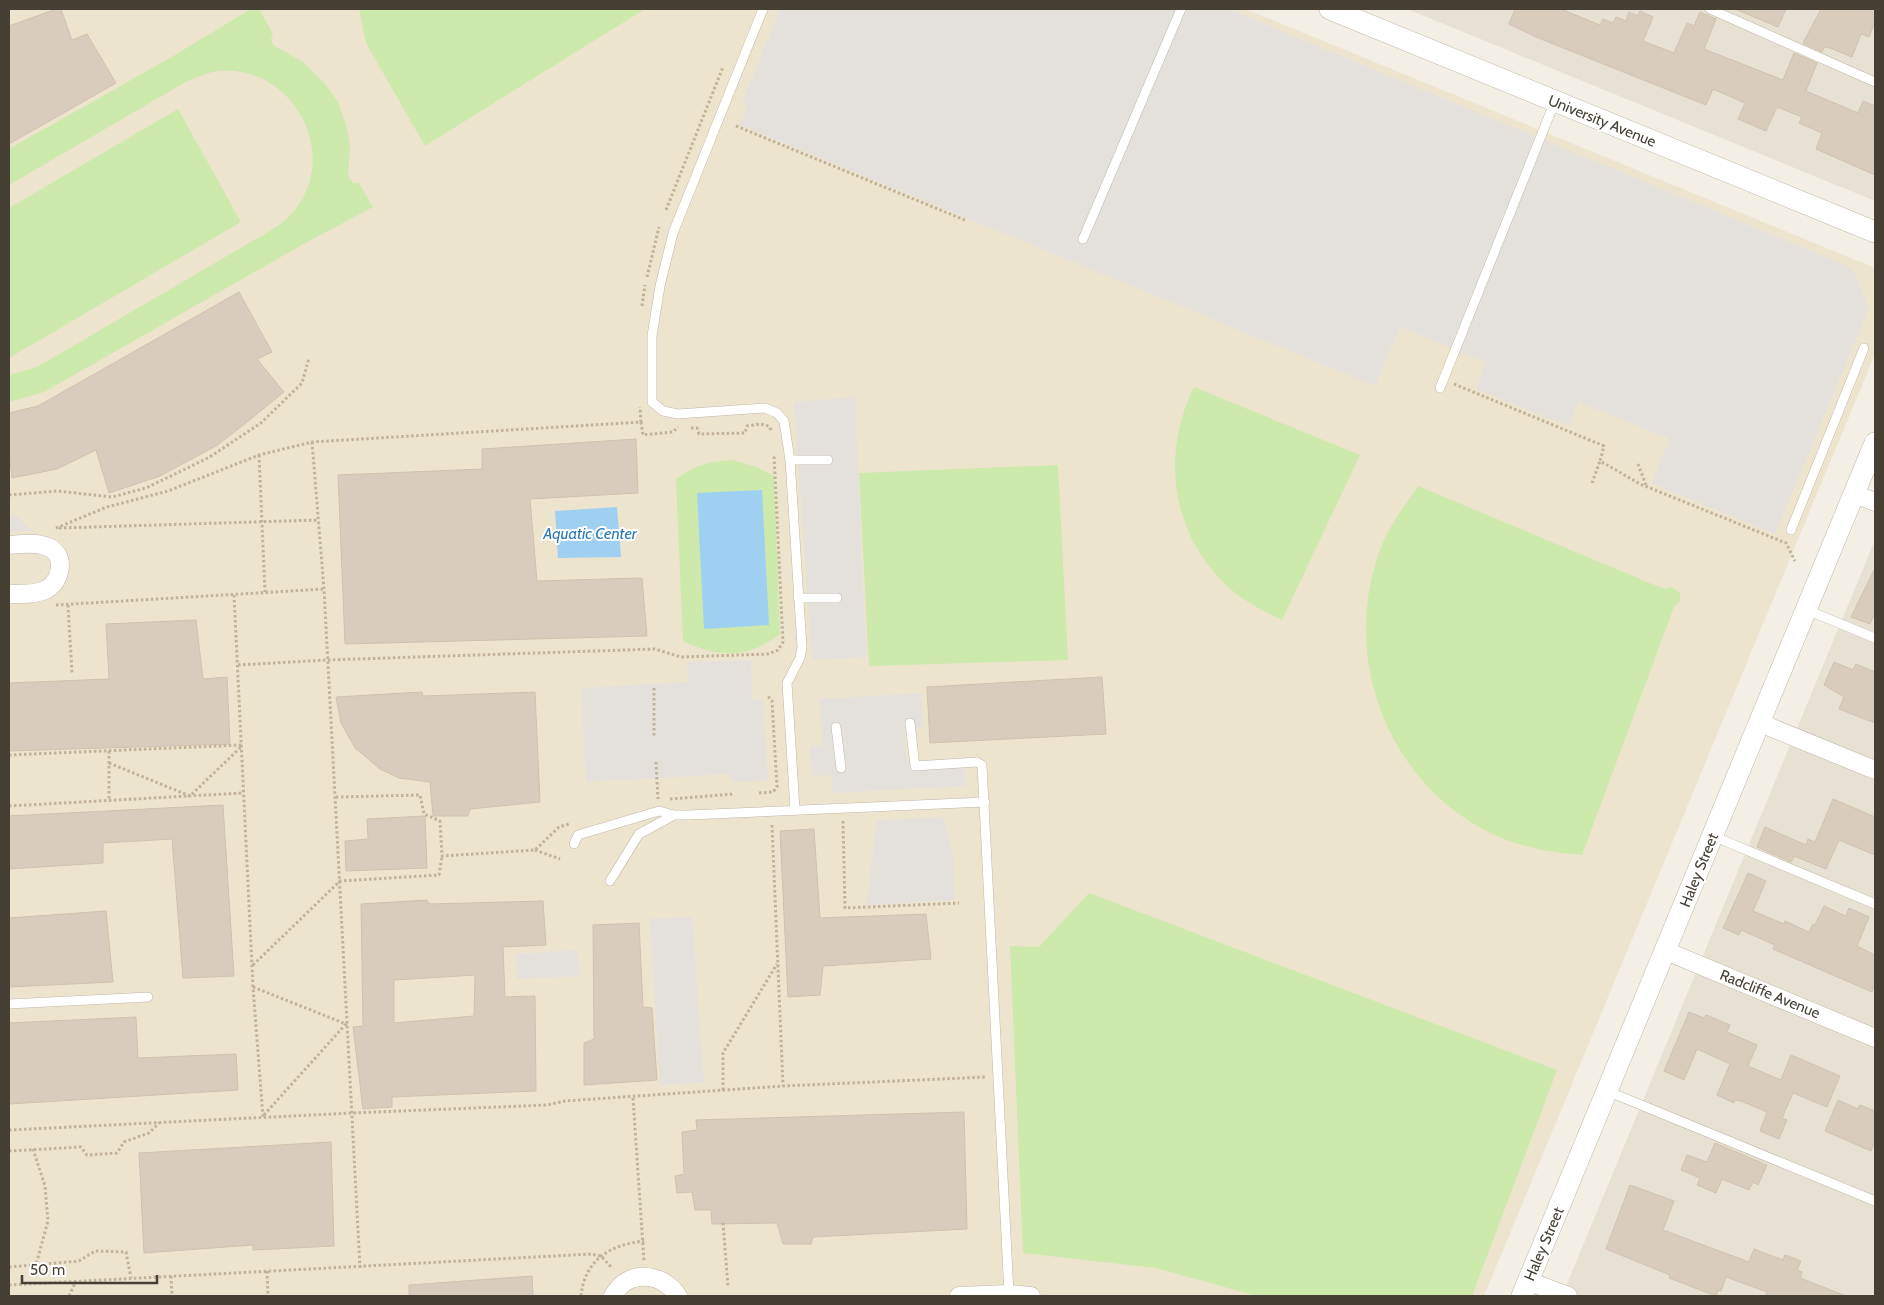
<svg xmlns="http://www.w3.org/2000/svg" width="1884" height="1305" font-family="Cabin,sans-serif">
  <style>
    .residential { fill: #e7e1d3 }
    .education { fill: #ede4ce }
    .green { fill: #cde9ac }
    .parking { fill: #e4e1dd }
    .water { fill: #9fd0f2 }
    .building { fill: #d8cdbd; stroke: #d0c2ad; fill-rule: evenodd }
    .lines { fill: none; stroke-linecap: round; stroke-linejoin: round }
    .service-casing { stroke: #bfb7a7; stroke-width: 10 }
    .minor-casing { stroke: #bfb7a7; stroke-width: 19 }
    .tertiary-casing { stroke: #bfb7a7; stroke-width: 22 }
    .path { stroke: #c1b398; stroke-width: 3; stroke-dasharray: 2.5 2.5; stroke-linecap: butt }
    .service { stroke: #fff; stroke-width: 9 }
    .minor { stroke: #fff; stroke-width: 18 }
    .tertiary { stroke: #fff; stroke-width: 21 }
    .labels { text-anchor: middle; dominant-baseline: central; stroke-width: 4; stroke-linejoin: round; paint-order: stroke }
    .street-label { font-size: 15px; fill: #463f34; stroke: #fff }
    .water-label { font-size: 16px; font-style: italic; fill: #2b7ab4; stroke: #fff }
  </style>
  <rect width="100%" height="100%" fill="#f3efe5"/>
  <path class="residential" d="M 1407,9 L 1875,9 L 1875,201 Z
    M 1875,540 L 1875,1296 L 1562,1296 Z"/>
  <path class="education" d="M 9,9 L 1246,9 L 1875,268 L 1875,354 L 1484,1296 L 9,1296 Z"/>
  <path class="green" d="M 251,9 L 259,9 L 273,34 L 271,39 L 273,45 L 303,62 L 324,83 L 338,102 L 347,128 L 350,146 L 348,175 L 353,183 L 359,183 L 373,207 L 300,246 L 44,392 L 9,402 L 9,375 L 37,367 L 268,232 C 279,225 290,218 297,207 C 339,150 291,65 220,71 C 207,72 196,78 184,83 L 9,185 L 9,149 L 170,58 Z
    M 359,9 L 645,9 L 425,146 L 366,43 Z
    M 178,109 L 241,222 L 9,358 L 9,208 Z
    M 1194,387 L 1360,455 L 1282,620 C 1261,610 1241,600 1224,583 C 1171,531 1161,453 1194,387 Z
    M 733,460 L 756,467 L 774,476 L 780,634 C 748,659 718,658 683,641 L 676,479 C 695,465 710,461 733,460 Z
    M 1058,465 L 1068,660 L 869,666 L 859,473 Z
    M 1418,486 L 1664,589 L 1670,587 L 1679,592 C 1682,599 1680,602 1674,607 L 1582,855 C 1555,853 1530,849 1504,839 C 1390,793 1337,657 1382,545 C 1391,523 1405,505 1418,486 Z
    M 1089,893 L 1557,1070 L 1472,1296 L 1257,1296 L 1156,1268 L 1023,1253 L 1010,946 L 1039,947 Z"/>
  <path class="parking" d="M 780,9 L 1228,9 L 1852,268 L 1869,308 L 1775,534 L 1651,483 L 1670,439 L 1579,402 L 1568,426 L 1476,389 L 1486,362 L 1400,327 L 1375,386 L 740,125 L 748,104 L 743,101 Z
    M 855,397 L 866,657 L 812,660 L 794,402 Z
    M 9,515 L 15,515 L 33,531 L 9,532 Z
    M 751,660 L 752,699 L 763,700 L 768,781 L 732,782 L 730,774 L 586,782 L 581,688 L 688,682 L 687,662 Z
    M 921,693 L 924,727 L 904,729 L 907,761 L 964,760 L 965,786 L 832,793 L 831,775 L 812,776 L 810,746 L 822,745 L 819,699 Z
    M 943,817 L 954,856 L 955,900 L 866,905 L 877,820 Z
    M 692,917 L 704,1082 L 660,1085 L 650,919 Z
    M 577,950 L 580,976 L 517,979 L 516,954 Z"/>
  <path class="water" d="M 762,490 L 769,625 L 704,629 L 697,493 Z
    M 617,507 L 621,557 L 558,558 L 555,511 Z"/>
  <path class="building" d="M 56,9 L 61,9 L 72,40 L 87,34 L 116,83 L 9,144 L 9,26 Z
    M 1515,9 L 1561,9 L 1600,25 L 1603,19 L 1613,23 L 1616,17 L 1626,21 L 1629,12 L 1638,16 L 1640,11 L 1653,17 L 1643,41 L 1674,53 L 1687,23 L 1694,26 L 1700,12 L 1716,19 L 1704,49 L 1783,80 L 1794,53 L 1817,63 L 1806,91 L 1858,113 L 1863,101 L 1875,106 L 1875,175 L 1816,149 L 1822,133 L 1799,123 L 1802,117 L 1777,107 L 1766,131 L 1738,119 L 1745,103 L 1713,89 L 1706,105 L 1536,37 L 1509,24 Z
    M 1735,9 L 1786,9 L 1778,27 Z
    M 1821,9 L 1875,9 L 1875,22 L 1869,37 L 1861,34 L 1852,57 L 1830,48 L 1824,47 L 1822,52 L 1803,43 Z
    M 239,292 L 272,352 L 257,359 L 284,392 L 246,423 L 216,446 L 160,476 L 109,493 L 96,450 L 57,469 L 12,478 L 9,452 L 9,413 L 38,406 Z
    M 636,439 L 638,493 L 530,499 L 537,581 L 642,578 L 647,636 L 345,644 L 338,475 L 482,469 L 482,449 Z
    M 1875,568 L 1875,612 L 1870,624 L 1851,617 Z
    M 196,620 L 203,679 L 227,677 L 230,744 L 9,751 L 9,683 L 109,679 L 106,624 Z
    M 1834,662 L 1853,670 L 1856,664 L 1875,672 L 1875,723 L 1839,709 L 1844,697 L 1824,685 Z
    M 1102,677 L 1106,734 L 930,743 L 927,687 Z
    M 422,692 L 423,696 L 535,692 L 540,802 L 470,809 L 468,816 L 433,816 L 430,782 L 399,778 L 380,769 L 355,748 L 341,723 L 336,697 Z
    M 1833,799 L 1875,817 L 1875,855 L 1839,840 L 1826,869 L 1794,856 L 1791,862 L 1757,847 L 1765,827 L 1806,845 L 1808,839 L 1815,842 Z
    M 223,805 L 234,976 L 183,978 L 172,839 L 103,843 L 103,863 L 9,869 L 9,816 Z
    M 425,816 L 427,868 L 346,871 L 345,841 L 368,839 L 367,819 Z
    M 814,829 L 820,918 L 926,914 L 931,959 L 823,966 L 820,995 L 788,997 L 780,831 Z
    M 1748,873 L 1766,881 L 1753,911 L 1784,924 L 1785,921 L 1809,932 L 1813,924 L 1815,925 L 1824,906 L 1846,916 L 1849,908 L 1869,917 L 1857,946 L 1875,955 L 1875,983 L 1872,992 L 1773,949 L 1775,945 L 1741,930 L 1739,935 L 1723,928 Z
    M 427,900 L 429,904 L 543,901 L 546,945 L 503,947 L 505,997 L 535,996 L 536,1091 L 392,1097 L 392,1107 L 363,1109 L 353,1027 L 363,1026 L 361,904 ZM 475,975 L 474,1016 L 394,1023 L 394,980 Z
    M 106,911 L 113,982 L 9,987 L 9,918 Z
    M 639,923 L 643,1007 L 652,1008 L 657,1080 L 584,1085 L 584,1043 L 594,1039 L 593,925 Z
    M 1689,1012 L 1704,1018 L 1706,1015 L 1730,1025 L 1727,1032 L 1757,1045 L 1748,1066 L 1781,1080 L 1791,1055 L 1840,1076 L 1827,1107 L 1793,1093 L 1782,1118 L 1787,1120 L 1779,1139 L 1760,1131 L 1767,1112 L 1741,1101 L 1735,1100 L 1734,1103 L 1717,1095 L 1730,1064 L 1697,1049 L 1684,1080 L 1664,1071 Z
    M 136,1017 L 138,1058 L 236,1054 L 238,1090 L 9,1104 L 9,1023 Z
    M 1838,1100 L 1858,1109 L 1860,1105 L 1875,1111 L 1875,1141 L 1871,1151 L 1825,1131 Z
    M 964,1112 L 967,1229 L 813,1237 L 811,1244 L 783,1244 L 777,1223 L 712,1224 L 711,1210 L 695,1210 L 692,1192 L 677,1193 L 675,1176 L 684,1174 L 682,1132 L 697,1130 L 696,1120 Z
    M 331,1142 L 334,1246 L 253,1250 L 253,1245 L 144,1253 L 139,1153 Z
    M 1715,1143 L 1767,1165 L 1758,1185 L 1753,1182 L 1749,1190 L 1722,1179 L 1716,1193 L 1697,1185 L 1700,1178 L 1681,1170 L 1687,1155 L 1707,1162 Z
    M 1630,1185 L 1674,1201 L 1663,1230 L 1749,1262 L 1754,1249 L 1783,1260 L 1785,1255 L 1801,1261 L 1797,1270 L 1802,1272 L 1800,1278 L 1846,1296 L 1766,1296 L 1767,1292 L 1726,1277 L 1721,1291 L 1718,1290 L 1716,1296 L 1669,1278 L 1670,1275 L 1606,1249 Z
    M 532,1276 L 533,1296 L 409,1296 L 409,1285 Z"/>
  <g class="lines">
    <g class="service-casing">
      <path id="service" d="M 763,9 L 673,233 L 660,286 L 652,336 L 652,402 L 663,411 L 678,414 L 765,408 L 777,413 L 784,421 L 790,460 L 802,647 L 800,658 L 787,683 L 795,810
        M 1710,9 L 1875,82
        M 1083,239 L 1181,9
        M 1440,388 L 1555,101
        M 790,460 L 828,460
        M 1791,530 L 1864,348
        M 798,598 L 837,598
        M 1807,610 L 1875,638
        M 910,723 L 915,766 L 977,762 L 982,765 L 1009,1294
        M 836,727 L 841,768
        M 1713,836 L 1875,904
        M 574,844 L 578,835 L 659,811 L 674,815 L 689,815 L 985,802
        M 610,881 L 639,834 L 674,815
        M 9,1004 L 148,997
        M 1607,1091 L 1875,1201"/>
    </g>
    <g class="minor-casing">
      <path id="minor" d="M 1855,494 L 1875,502
        M 9,545 C 22,544 35,542 48,547 C 66,554 62,580 47,589 C 36,595 21,594 9,594
        M 1760,723 L 1875,770
        M 1666,951 L 1875,1038
        M 1528,1281 L 1568,1296
        M 613,1296 C 627,1269 663,1272 678,1296
        M 959,1296 L 1009,1294 L 1031,1296"/>
    </g>
    <g class="tertiary-casing">
      <path id="tertiary" d="M 1330,9 L 1875,232
        M 1522,1296 L 1875,443"/>
    </g>
    <path class="path" d="M 736,126 L 967,221
      M 666,210 L 723,67
      M 647,277 L 659,227
      M 642,306 L 645,285
      M 1454,384 L 1604,446 L 1600,461 L 1640,484 L 1786,543 L 1795,561
      M 641,422 L 643,435 L 673,432 L 678,427
      M 691,428 L 697,428 L 699,434 L 745,433 L 747,426 L 760,424 L 769,426 L 772,432
      M 312,442 L 324,589 L 360,1268
      M 259,455 L 265,592
      M 1638,464 L 1646,485
      M 1592,483 L 1600,461
      M 9,495 L 57,491 L 112,497 L 146,488 L 208,458 L 261,423 L 302,383 L 309,358
      M 56,528 L 107,507 L 168,491 L 259,455 L 312,442 L 641,422 L 640,407
      M 59,528 L 318,520
      M 234,595 L 253,987 L 263,1117
      M 56,605 L 324,589
      M 68,605 L 72,673
      M 238,665 L 327,660 L 655,649 L 681,657 L 768,654 L 778,650 L 783,642 L 774,455
      M 654,688 L 654,738
      M 109,751 L 109,800
      M 9,755 L 242,745
      M 656,762 L 658,799
      M 109,763 L 190,796 L 242,746
      M 759,793 L 773,792 L 777,787 L 772,701 L 767,695
      M 336,797 L 420,795 L 424,814 L 440,821 L 442,856 L 535,850 L 559,827 L 569,824
      M 670,799 L 734,794
      M 9,806 L 243,793
      M 843,821 L 845,908 L 959,903
      M 772,825 L 783,1086
      M 535,850 L 560,859
      M 253,965 L 340,881 L 439,875 L 442,856
      M 253,987 L 346,1024 L 263,1116
      M 723,1090 L 723,1053 L 777,964
      M 633,1098 L 644,1261
      M 9,1130 L 352,1113 L 547,1105 L 565,1101 L 783,1086 L 986,1077
      M 33,1149 L 45,1186 L 48,1221 L 36,1265
      M 9,1151 L 81,1147 L 87,1155 L 117,1153 L 124,1142 L 149,1133 L 159,1123
      M 723,1223 L 728,1286
      M 9,1267 L 79,1261 L 95,1251 L 126,1252 L 131,1278
      M 267,1271 L 268,1296
      M 171,1276 L 172,1296
      M 9,1285 L 591,1254 L 601,1256 L 612,1268
      M 69,1296 L 76,1281
      M 581,1296 C 585,1260 609,1245 644,1241"/>
    <use href="#service" class="service"/>
    <use href="#minor" class="minor"/>
    <use href="#tertiary" class="tertiary"/>
  </g>
  <g class="labels">
    <g class="street-label">
      <text transform="translate(1602 121) rotate(22)">University Avenue</text>
      <text transform="translate(1699 870) rotate(-68)">Haley Street</text>
      <text transform="translate(1770 994) rotate(22)">Radcliffe Avenue</text>
      <text transform="translate(1544 1244) rotate(-67)">Haley Street</text>
    </g>
    <g class="water-label">
      <text x="590" y="533">Aquatic Center</text>
    </g>
  </g>
  <rect width="1884" height="1305" fill="none" stroke="#463f34" stroke-width="20"/>
  <path d="M22 1275v8h135v-8" fill="none" stroke="#463f34" stroke-width="2.5"/>
  <text x="30" y="1275" font-size="15" fill="#463f34" stroke="#ffffff" stroke-width="4" paint-order="stroke">50 m</text>
</svg>
